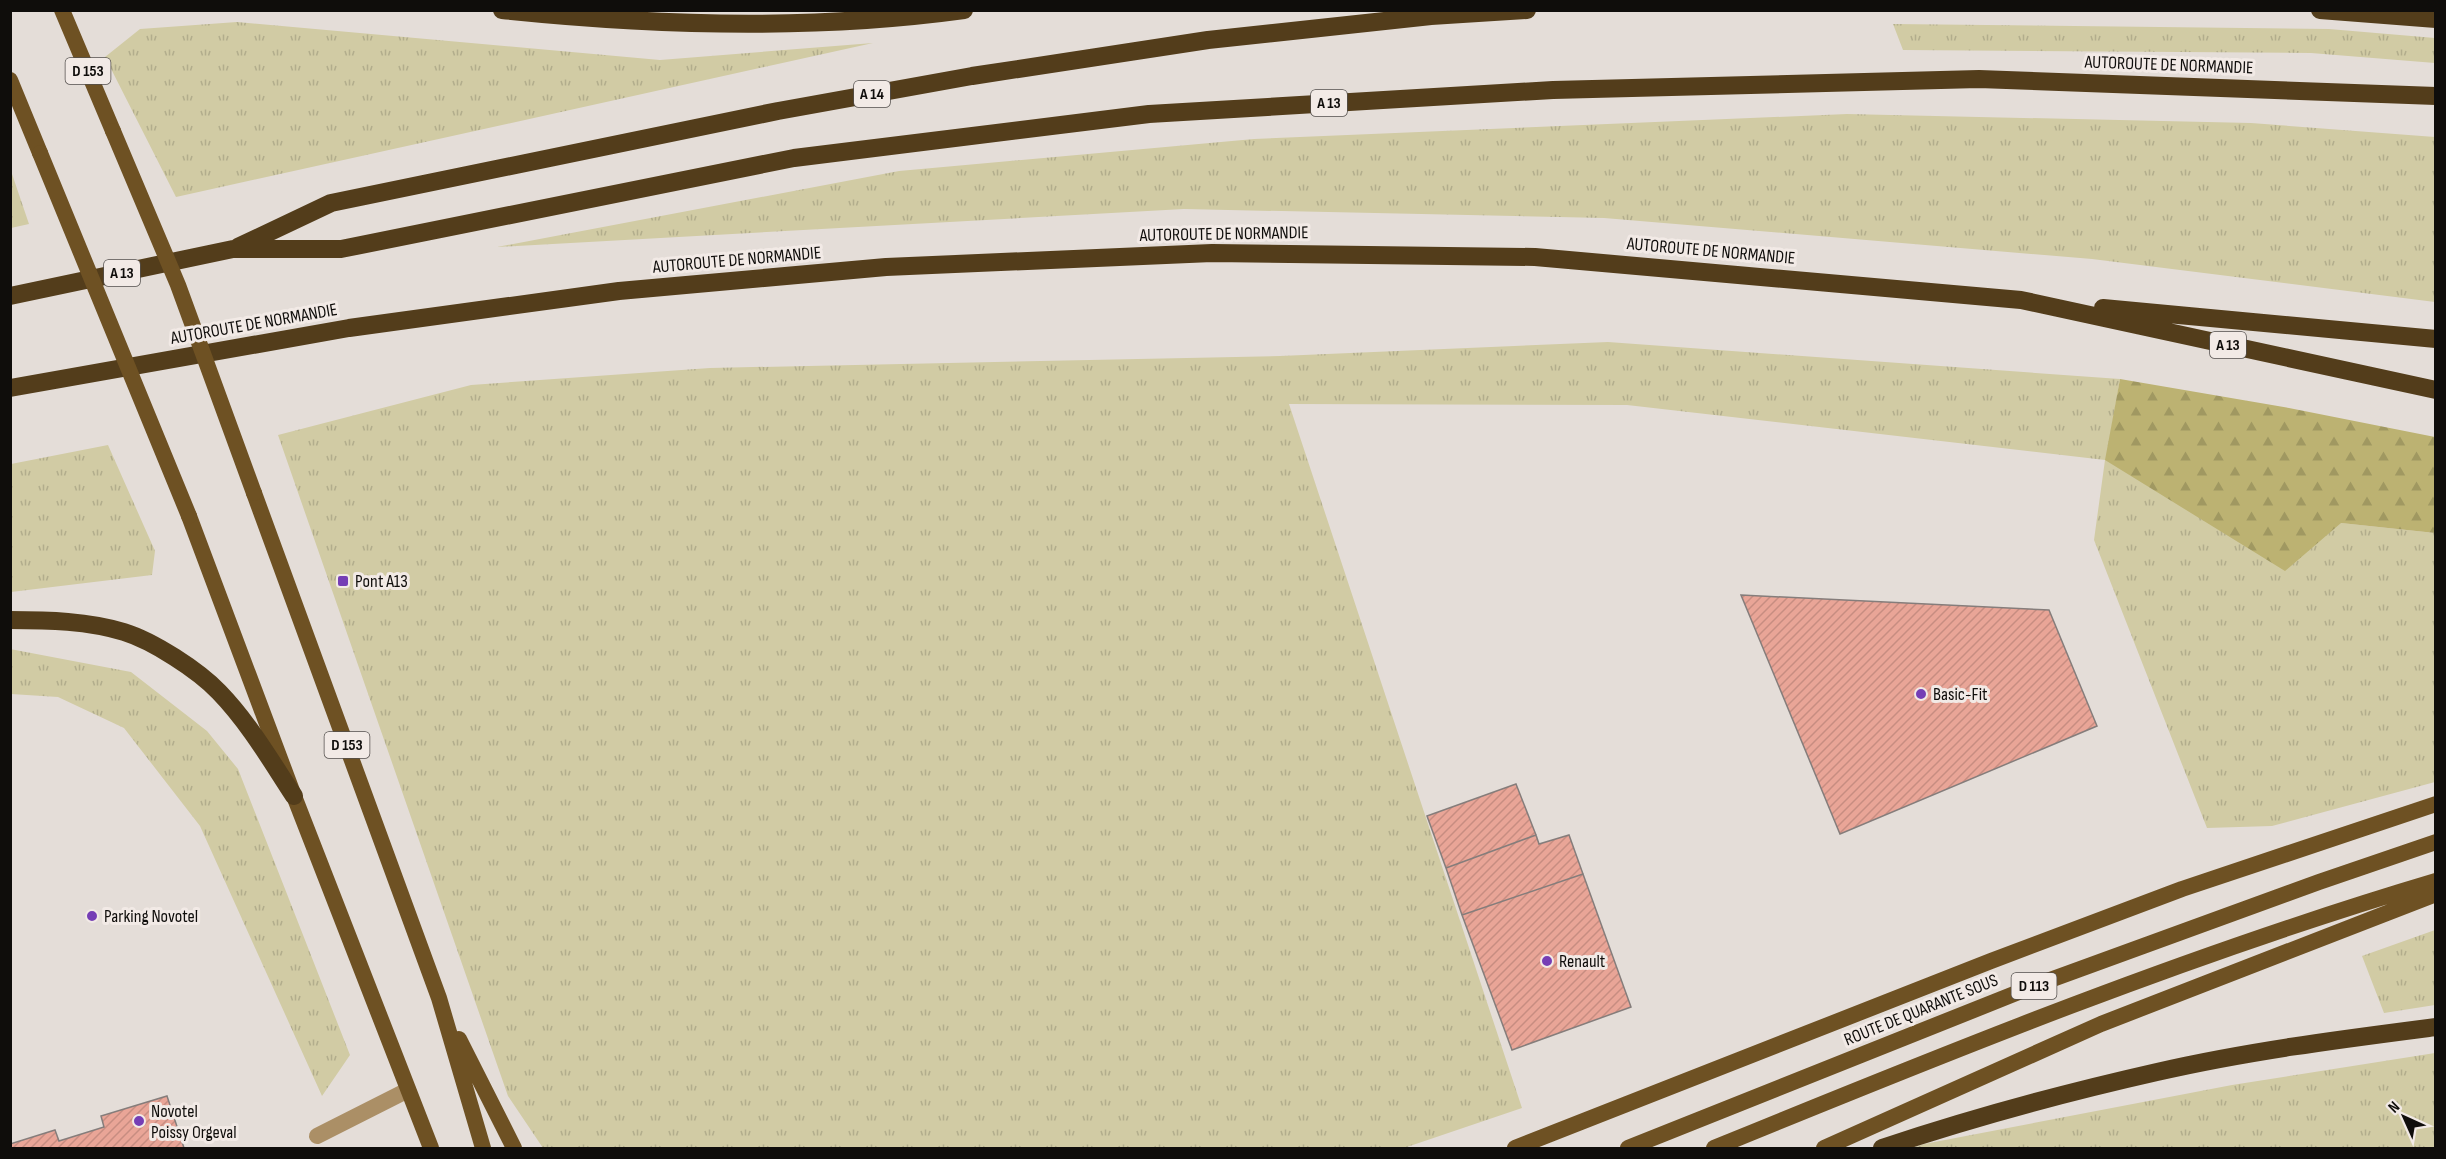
<svg xmlns="http://www.w3.org/2000/svg" width="2446" height="1159" font-family="'Sofia Sans Condensed',sans-serif">
  <style>
    .grass { fill: url(#grass-tufts) }
    .forest { fill: url(#forest-firs) }
    .building { fill: url(#building-hatch); stroke: #857d7b; stroke-width: 1.5 }
    .lines { fill: none; stroke-linecap: round; stroke-linejoin: round }
    .service { stroke: #ab8f66; stroke-width: 16 }
    .primary { stroke: #6e5123; stroke-width: 16 }
    .motorway { stroke: #533d1b; stroke-width: 18 }
    .primary-bridge { stroke: #6e5123; stroke-width: 16 }
    .poi-dot { fill: #753eb5; stroke: #f2eae6; stroke-width: 2 }
    .labels { text-anchor: middle; dominant-baseline: central; stroke-width: 6; stroke-linejoin: round; paint-order: stroke }
    .shield { fill: #f2eae6; stroke: #534f4d; stroke-width: 1.5 }
    .shield-label { font-size: 16px; font-weight: bold; fill: #0f0d0b }
    .street-label { font-size: 18px; fill: #0f0d0b; stroke: #f2eae6 }
    .poi-label { font-size: 18px; fill: #0f0d0b; stroke: #f2eae6; text-anchor: start }
  </style>
  <defs>
    <pattern id="grass-tufts" width="24" height="20" patternUnits="userSpaceOnUse" patternTransform="scale(1.5)"><rect width="24" height="20" fill="#d1cba4"/><path d="M3 7l-1-3M5 7V3M7 7l1-3M15 17l-1-3M17 17v-4M19 17l1-3" fill="none" stroke="#b2ad8c"/></pattern>
    <pattern id="forest-firs" width="22" height="20" patternUnits="userSpaceOnUse" patternTransform="scale(1.5)"><rect width="22" height="20" fill="#bcb272"/><path d="M5 1l3.5 6h-7zM16 11l3.5 6h-7z" fill="#a09861"/></pattern>
    <pattern id="building-hatch" width="6" height="6" patternUnits="userSpaceOnUse" patternTransform="scale(1.5)"><rect width="6" height="6" fill="#e9a597"/><path d="M-1 1l2-2M0 6l6-6M5 7l2-2" fill="none" stroke="#c78d81"/></pattern>
  </defs>
  <rect width="100%" height="100%" fill="#e4ddd8"/>
  <path class="grass" d="M 237,22 L 660,60 L 873,43 L 176,197 L 105,57 L 140,29 Z
    M 1893,24 L 2329,29 L 2435,38 L 2435,63 L 2311,53 L 1903,50 Z
    M 1847,114 L 2251,123 L 2435,137 L 2435,302 L 2092,259 L 1604,218 L 1184,209 L 497,247 L 899,171 L 1254,139 Z
    M 11,171 L 29,224 L 11,228 L 10,228 Z
    M 1608,342 L 2120,379 L 2106,460 L 2341,523 L 2435,533 L 2435,782 L 2272,826 L 2207,828 L 2094,540 L 2105,460 L 1627,405 L 1289,404 L 1522,1108 L 1404,1148 L 543,1148 L 508,1096 L 278,435 L 471,385 L 710,368 L 1280,356 Z
    M 108,445 L 155,551 L 152,575 L 11,592 L 11,464 Z
    M 10,649 L 131,672 L 207,731 L 238,769 L 350,1055 L 322,1096 L 200,826 L 124,728 L 58,697 L 11,694 Z
    M 2435,930 L 2435,1005 L 2384,1013 L 2362,956 Z
    M 2435,1053 L 2435,1148 L 1912,1148 L 1924,1144 L 2232,1085 Z"/>
  <path class="forest" d="M 2120,379 L 2289,408 L 2435,437 L 2435,533 L 2341,523 L 2285,571 L 2105,460 Z"/>
  <path class="building" d="M 1741,595 L 2049,610 L 2097,726 L 1840,834 Z
    M 1516,784 L 1536,835 L 1446,868 L 1427,816 Z
    M 1536,835 L 1539,844 L 1569,835 L 1583,874 L 1462,915 L 1446,868 Z
    M 1583,874 L 1631,1007 L 1512,1050 L 1462,915 Z
    M 167,1096 L 184,1148 L 10,1148 L 10,1144 L 55,1130 L 59,1141 L 104,1127 L 101,1116 Z"/>
  <g class="lines">
    <path class="service" d="M 317,1136 L 408,1090"/>
    <path class="primary" d="M 62,10 L 113,131
      M 10,80 L 40,153
      M 254,493 L 439,998 L 483,1148
      M 189,516 L 294,796 L 431,1148
      M 459,1039 L 514,1148
      M 1515,1148 L 1991,961 L 2182,889 L 2436,804
      M 1628,1148 L 2039,984 L 2319,882 L 2436,842
      M 1714,1148 C 1951,1051 2190,954 2436,881
      M 1824,1148 L 2101,1024 L 2436,894"/>
    <path class="motorway" d="M 502,10 C 655,26 811,31 964,10
      M 2320,10 L 2436,19
      M 238,247 L 331,203 L 778,111 L 972,76 L 1208,40 L 1431,16 L 1527,10
      M 10,296 L 233,249 L 341,249 L 794,158 L 1149,114 L 1553,90 L 1979,79 L 2436,96
      M 2103,308 L 2436,339
      M 10,388 L 349,328 L 619,291 L 886,267 L 1212,253 L 1535,257 L 2021,300 L 2436,390
      M 10,620 C 48,620 88,621 124,632 C 153,641 198,670 219,692 C 249,723 271,761 294,796
      M 1882,1148 C 1972,1118 2064,1093 2157,1072 C 2248,1051 2343,1039 2436,1027"/>
    <path class="primary-bridge" d="M 113,131 L 178,285 L 254,493
      M 40,153 L 189,516"/>
  </g>
  <g class="poi-dot">
    <rect x="337" y="575" width="12" height="12" rx="3"/>
    <circle cx="1921" cy="694" r="6"/>
    <circle cx="92" cy="916" r="6"/>
    <circle cx="1547" cy="961" r="6"/>
    <circle cx="139" cy="1121" r="6"/>
  </g>
  <g class="labels">
    <g class="shield">
      <rect x="65.5" y="58" width="45" height="26" rx="4.5"/>
      <rect x="854" y="81" width="36" height="26" rx="4.5"/>
      <rect x="1311" y="90" width="36" height="26" rx="4.5"/>
      <rect x="104" y="260" width="36" height="26" rx="4.5"/>
      <rect x="2210" y="332" width="36" height="26" rx="4.5"/>
      <rect x="324.5" y="732" width="45" height="26" rx="4.5"/>
      <rect x="2011.5" y="973" width="45" height="26" rx="4.5"/>
    </g>
    <g class="shield-label">
      <text x="88" y="71">D 153</text>
      <text x="872" y="94">A 14</text>
      <text x="1329" y="103">A 13</text>
      <text x="122" y="273">A 13</text>
      <text x="2228" y="345">A 13</text>
      <text x="347" y="745">D 153</text>
      <text x="2034" y="986">D 113</text>
    </g>
    <g class="street-label">
      <text transform="translate(2169 65) rotate(2)">AUTOROUTE DE NORMANDIE</text>
      <text transform="translate(1224 234) rotate(-1)">AUTOROUTE DE NORMANDIE</text>
      <text transform="translate(1711 251) rotate(5)">AUTOROUTE DE NORMANDIE</text>
      <text transform="translate(737 260) rotate(-5)">AUTOROUTE DE NORMANDIE</text>
      <text transform="translate(254 324) rotate(-10)">AUTOROUTE DE NORMANDIE</text>
      <text transform="translate(1921 1010) rotate(-22)">ROUTE DE QUARANTE SOUS</text>
    </g>
    <g class="poi-label">
      <text x="355" y="581">Pont A13</text>
      <text x="1933" y="694">Basic-Fit</text>
      <text x="104" y="916">Parking Novotel</text>
      <text x="1559" y="961">Renault</text>
      <text x="151" y="1111">Novotel<tspan x="151" dy="21">Poissy Orgeval</tspan></text>
    </g>
  </g>
  <rect width="2446" height="1159" fill="none" stroke="#0f0d0b" stroke-width="24"/>
  <g transform="translate(2404 1117) rotate(315)" stroke="#f2eae6" stroke-width="4.5" paint-order="stroke">
  <path d="M0-4.5L10 22L0 15L-10 22Z" fill="#0f0d0b"/>
  <text y="-9" font-size="16" font-weight="bold" text-anchor="middle" fill="#0f0d0b">N</text>
  </g>
</svg>
